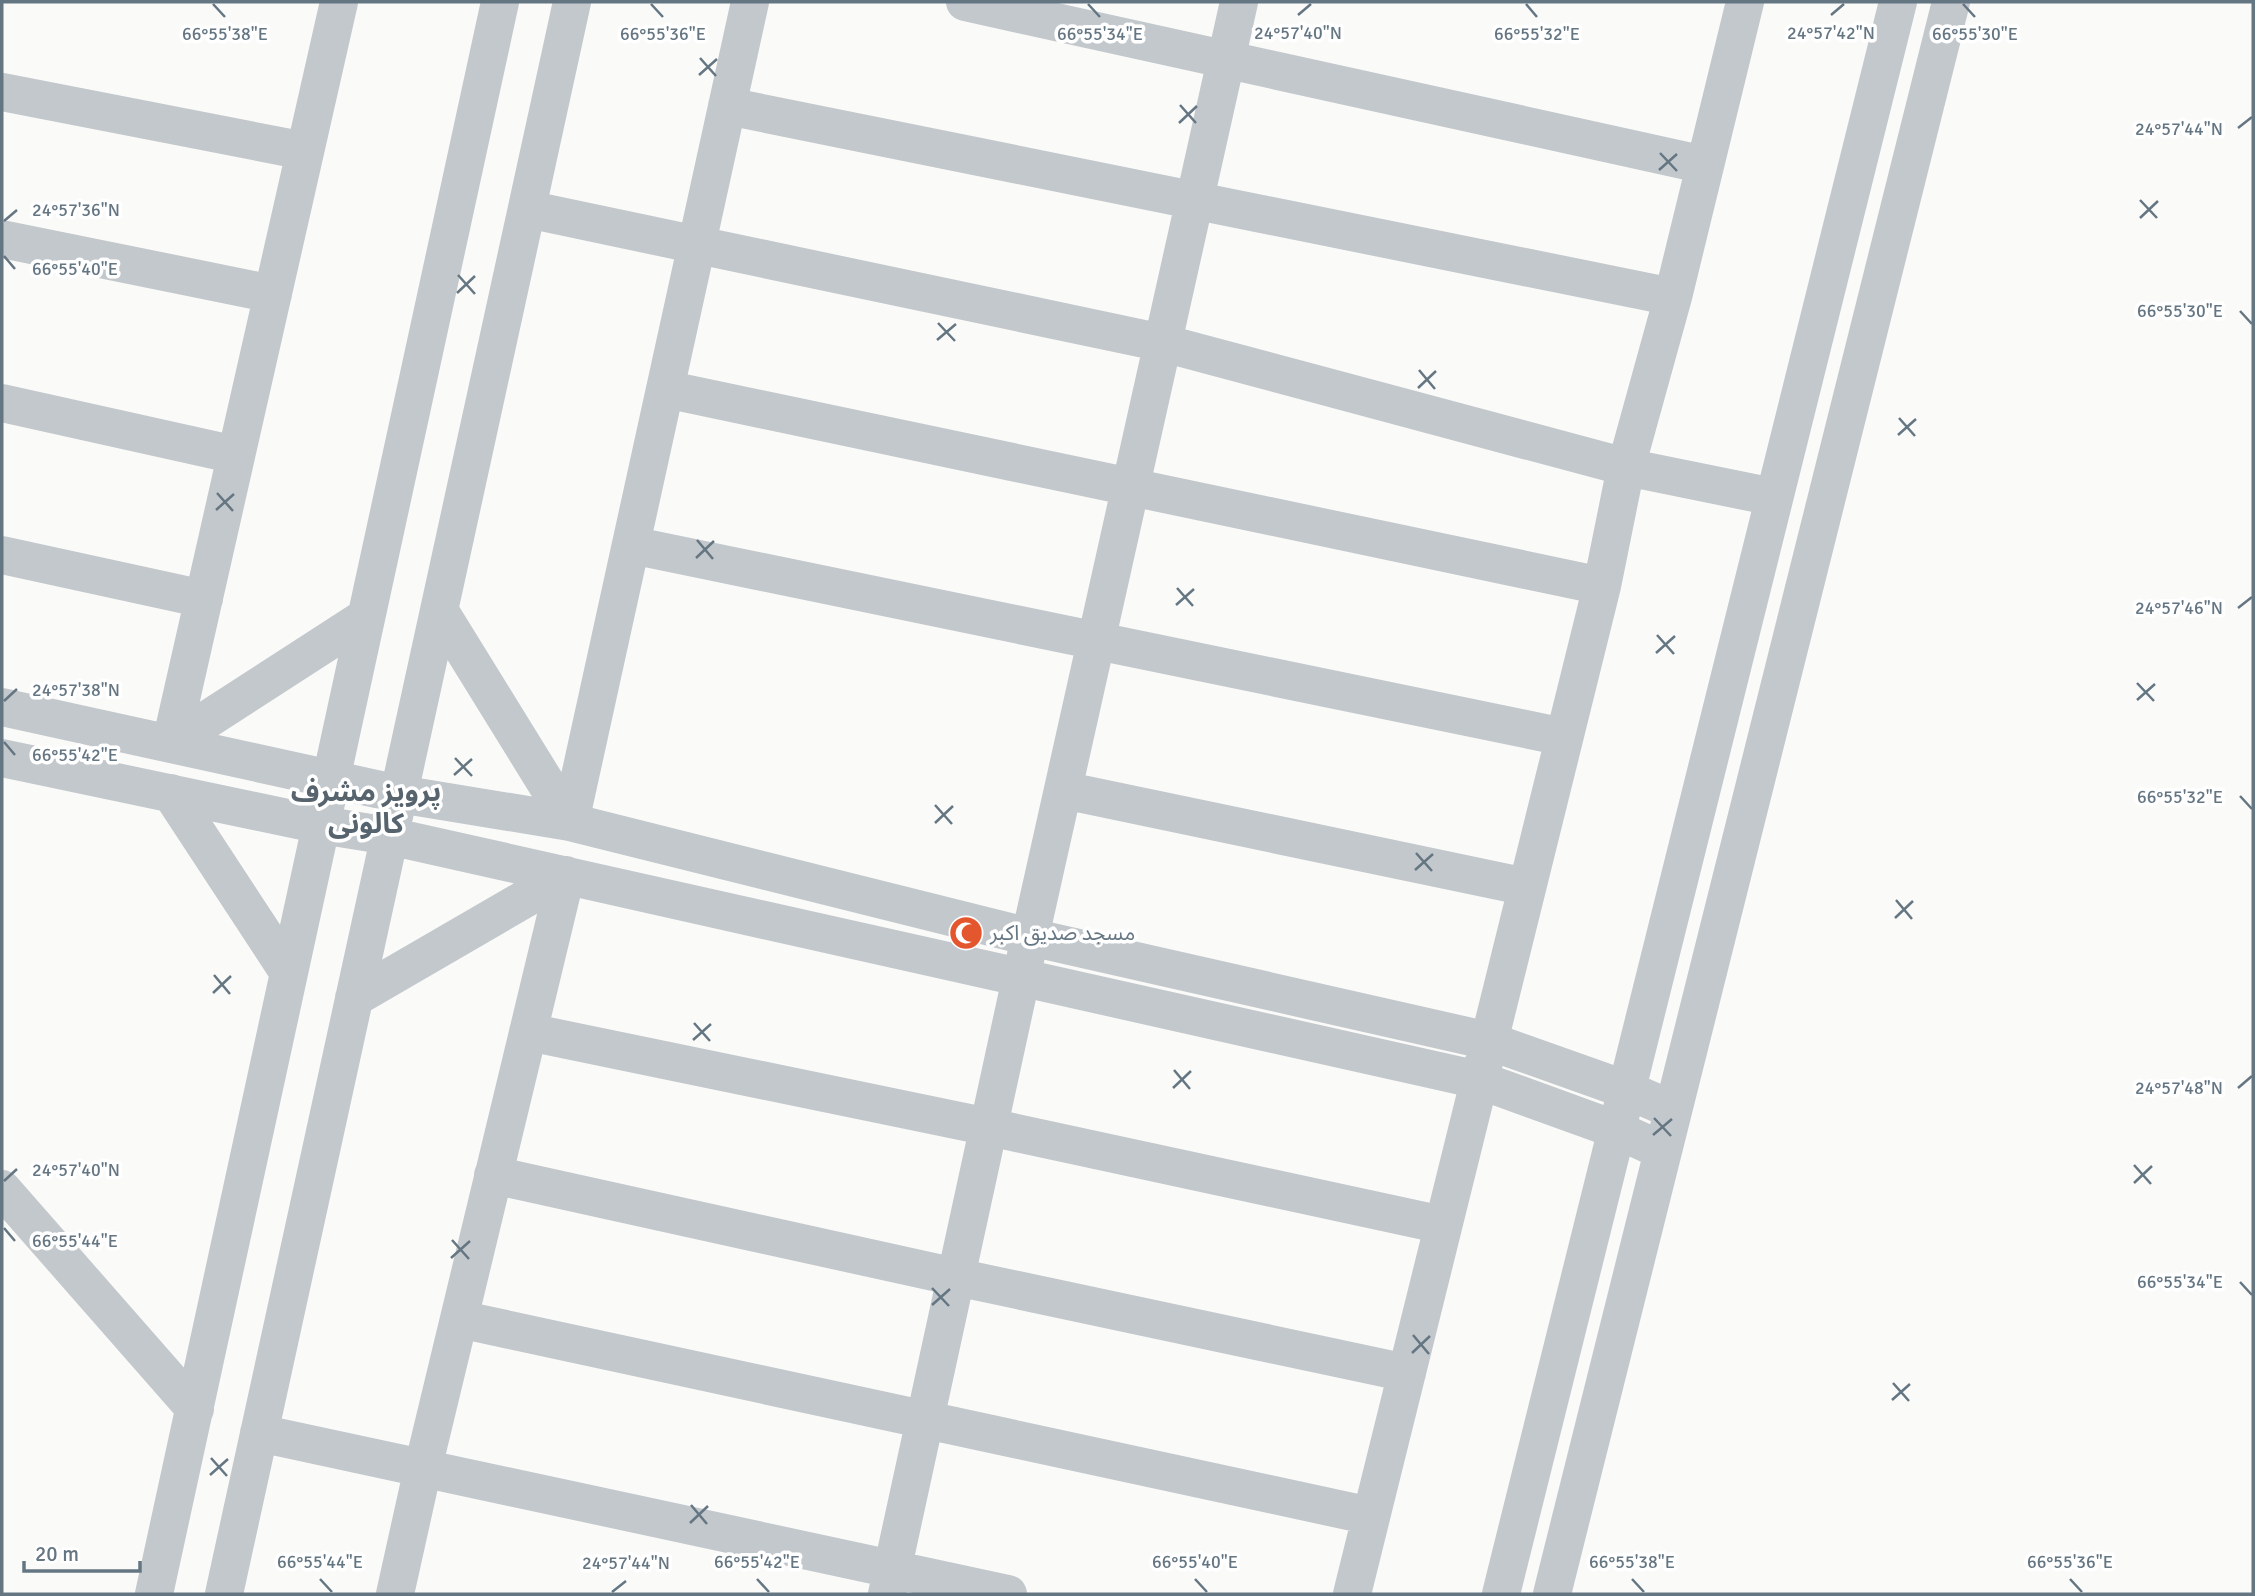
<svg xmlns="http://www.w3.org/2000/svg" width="2255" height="1596" font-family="Signika,'Noto Sans Arabic',sans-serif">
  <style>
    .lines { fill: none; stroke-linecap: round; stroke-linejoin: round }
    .minor { stroke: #c3c8cc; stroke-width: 38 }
    .ticks { fill: none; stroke: #657683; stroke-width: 2.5 }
    .labels { text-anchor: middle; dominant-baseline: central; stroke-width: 7; stroke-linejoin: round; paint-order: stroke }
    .poi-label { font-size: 21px; fill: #657683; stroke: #fff; text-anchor: start }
    .district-label { font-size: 28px; font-weight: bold; fill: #57646e; stroke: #fff }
    .ticks-label { font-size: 18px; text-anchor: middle; fill: #657683; stroke: #fff; stroke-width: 7; stroke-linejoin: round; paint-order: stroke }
  </style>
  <rect width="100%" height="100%" fill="#fafaf8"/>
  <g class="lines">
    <path class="minor" d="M 965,2 L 1705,165
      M 2,92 L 305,151
      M 727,106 L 1673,297
      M 527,209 L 1163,343 L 1626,467 L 1774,497
      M 2,239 L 273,294
      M 665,389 L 1602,586
      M 2,403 L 236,455
      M 631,545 L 1564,737
      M 2,555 L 204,599
      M 439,610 L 570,822
      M 2,707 L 399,794 L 570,822 L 1030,937 L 1489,1041 L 1627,1090 L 1673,1110
      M 171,743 L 339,2
      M 171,743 L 366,617
      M 2,758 L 321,825 L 389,836 L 1479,1080 L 1617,1130 L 1663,1151
      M 1063,790 L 1527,887
      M 171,793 L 289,973
      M 570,822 L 750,2
      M 354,998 L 566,875
      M 528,1032 L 989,1127 L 1443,1225
      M 493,1175 L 956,1277 L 1407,1373
      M 2,1189 L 195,1409
      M 459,1319 L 1371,1516
      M 259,1433 L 1008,1594
      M 154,1594 L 500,2
      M 224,1594 L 572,2
      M 395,1594 L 423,1468 L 566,875
      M 887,1594 L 1030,937 L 1239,2
      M 1352,1594 L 1602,586 L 1626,467 L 1673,297 L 1745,2
      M 1501,1594 L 1898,2
      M 1552,1594 L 1951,2"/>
  </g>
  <path class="ticks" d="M 213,4 L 225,17M 651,4 L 663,17M 1088,4 L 1100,17M 1526,4 L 1537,17M 1963,4 L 1975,17M 1298,15 L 1311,4M 1831,15 L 1844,4M 700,58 L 716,76M 699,75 L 717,59M 1180,105 L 1196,123M 1179,123 L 1197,106M 2238,128 L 2252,117M 1660,153 L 1677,171M 1659,170 L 1677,154M 2140,200 L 2157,218M 2140,218 L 2158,201M 4,221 L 17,210M 4,256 L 15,269M 458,275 L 475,294M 457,293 L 475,276M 2240,311 L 2252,324M 938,323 L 955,341M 937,340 L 956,324M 1419,370 L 1435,389M 1418,388 L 1436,371M 1899,418 L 1915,436M 1898,435 L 1916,419M 217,493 L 233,511M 216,510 L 234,494M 697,540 L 713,559M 696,558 L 714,541M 1177,588 L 1193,606M 1176,605 L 1194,589M 2238,608 L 2252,597M 1657,635 L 1674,654M 1656,653 L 1675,636M 2137,683 L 2154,701M 2137,700 L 2155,684M 4,701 L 17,689M 4,742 L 15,755M 455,758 L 472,776M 454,775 L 472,759M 2240,796 L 2252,809M 935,805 L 952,824M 935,823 L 953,806M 1416,853 L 1432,871M 1415,870 L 1433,854M 1896,900 L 1912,919M 1895,918 L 1913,901M 214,975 L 230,994M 213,993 L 231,976M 694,1023 L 710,1041M 693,1040 L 711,1024M 1174,1070 L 1190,1089M 1173,1088 L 1191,1071M 2238,1088 L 2252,1076M 1654,1118 L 1671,1136M 1653,1135 L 1672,1119M 2134,1165 L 2151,1184M 4,1181 L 17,1169M 2134,1183 L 2152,1166M 4,1228 L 15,1241M 452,1240 L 469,1259M 451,1258 L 470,1241M 2240,1282 L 2252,1295M 932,1288 L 949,1306M 932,1305 L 950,1289M 1413,1335 L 1429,1354M 1412,1353 L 1430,1336M 1893,1383 L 1909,1401M 1892,1400 L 1910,1384M 211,1458 L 227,1476M 210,1475 L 228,1459M 691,1505 L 707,1524M 690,1523 L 708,1506M 320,1579 L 332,1592M 757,1579 L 769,1592M 1195,1579 L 1207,1592M 1632,1579 L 1644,1592M 2070,1579 L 2082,1592M 612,1592 L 626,1581"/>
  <defs>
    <g id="mosque-disc" transform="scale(1.75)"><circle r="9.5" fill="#e4572e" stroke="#fff"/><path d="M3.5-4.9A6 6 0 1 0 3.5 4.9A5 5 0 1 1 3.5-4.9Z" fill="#fff"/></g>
  </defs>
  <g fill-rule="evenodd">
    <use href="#mosque-disc" x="966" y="933"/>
  </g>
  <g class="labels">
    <g class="poi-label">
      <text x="990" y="933">مسجد صدیق اکبر</text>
    </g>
    <g class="district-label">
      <text x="366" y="792">پرویز مشرف<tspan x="366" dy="32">کالونی</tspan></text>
    </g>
  </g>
  <g class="ticks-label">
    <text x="1298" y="39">24°57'40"N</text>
    <text x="1831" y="39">24°57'42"N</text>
    <text x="225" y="40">66°55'38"E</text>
    <text x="663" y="40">66°55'36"E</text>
    <text x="1100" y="40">66°55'34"E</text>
    <text x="1537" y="40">66°55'32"E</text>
    <text x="1975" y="40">66°55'30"E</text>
    <text x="2179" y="135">24°57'44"N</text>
    <text x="76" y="216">24°57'36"N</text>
    <text x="75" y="275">66°55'40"E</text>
    <text x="2180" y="317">66°55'30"E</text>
    <text x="2179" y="614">24°57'46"N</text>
    <text x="76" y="696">24°57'38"N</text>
    <text x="75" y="761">66°55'42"E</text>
    <text x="2180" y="803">66°55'32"E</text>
    <text x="2179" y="1094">24°57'48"N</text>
    <text x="76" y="1176">24°57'40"N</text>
    <text x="75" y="1247">66°55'44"E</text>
    <text x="2180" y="1288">66°55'34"E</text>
    <text x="320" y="1568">66°55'44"E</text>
    <text x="757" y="1568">66°55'42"E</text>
    <text x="1195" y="1568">66°55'40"E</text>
    <text x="1632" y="1568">66°55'38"E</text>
    <text x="2070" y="1568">66°55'36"E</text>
    <text x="626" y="1569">24°57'44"N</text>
  </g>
  <rect width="2255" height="1596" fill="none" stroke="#657683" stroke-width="7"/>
  <path d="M24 1561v10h116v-10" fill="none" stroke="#657683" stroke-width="3.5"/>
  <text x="35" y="1561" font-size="21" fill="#657683" stroke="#ffffff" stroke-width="5" paint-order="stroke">20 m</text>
</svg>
